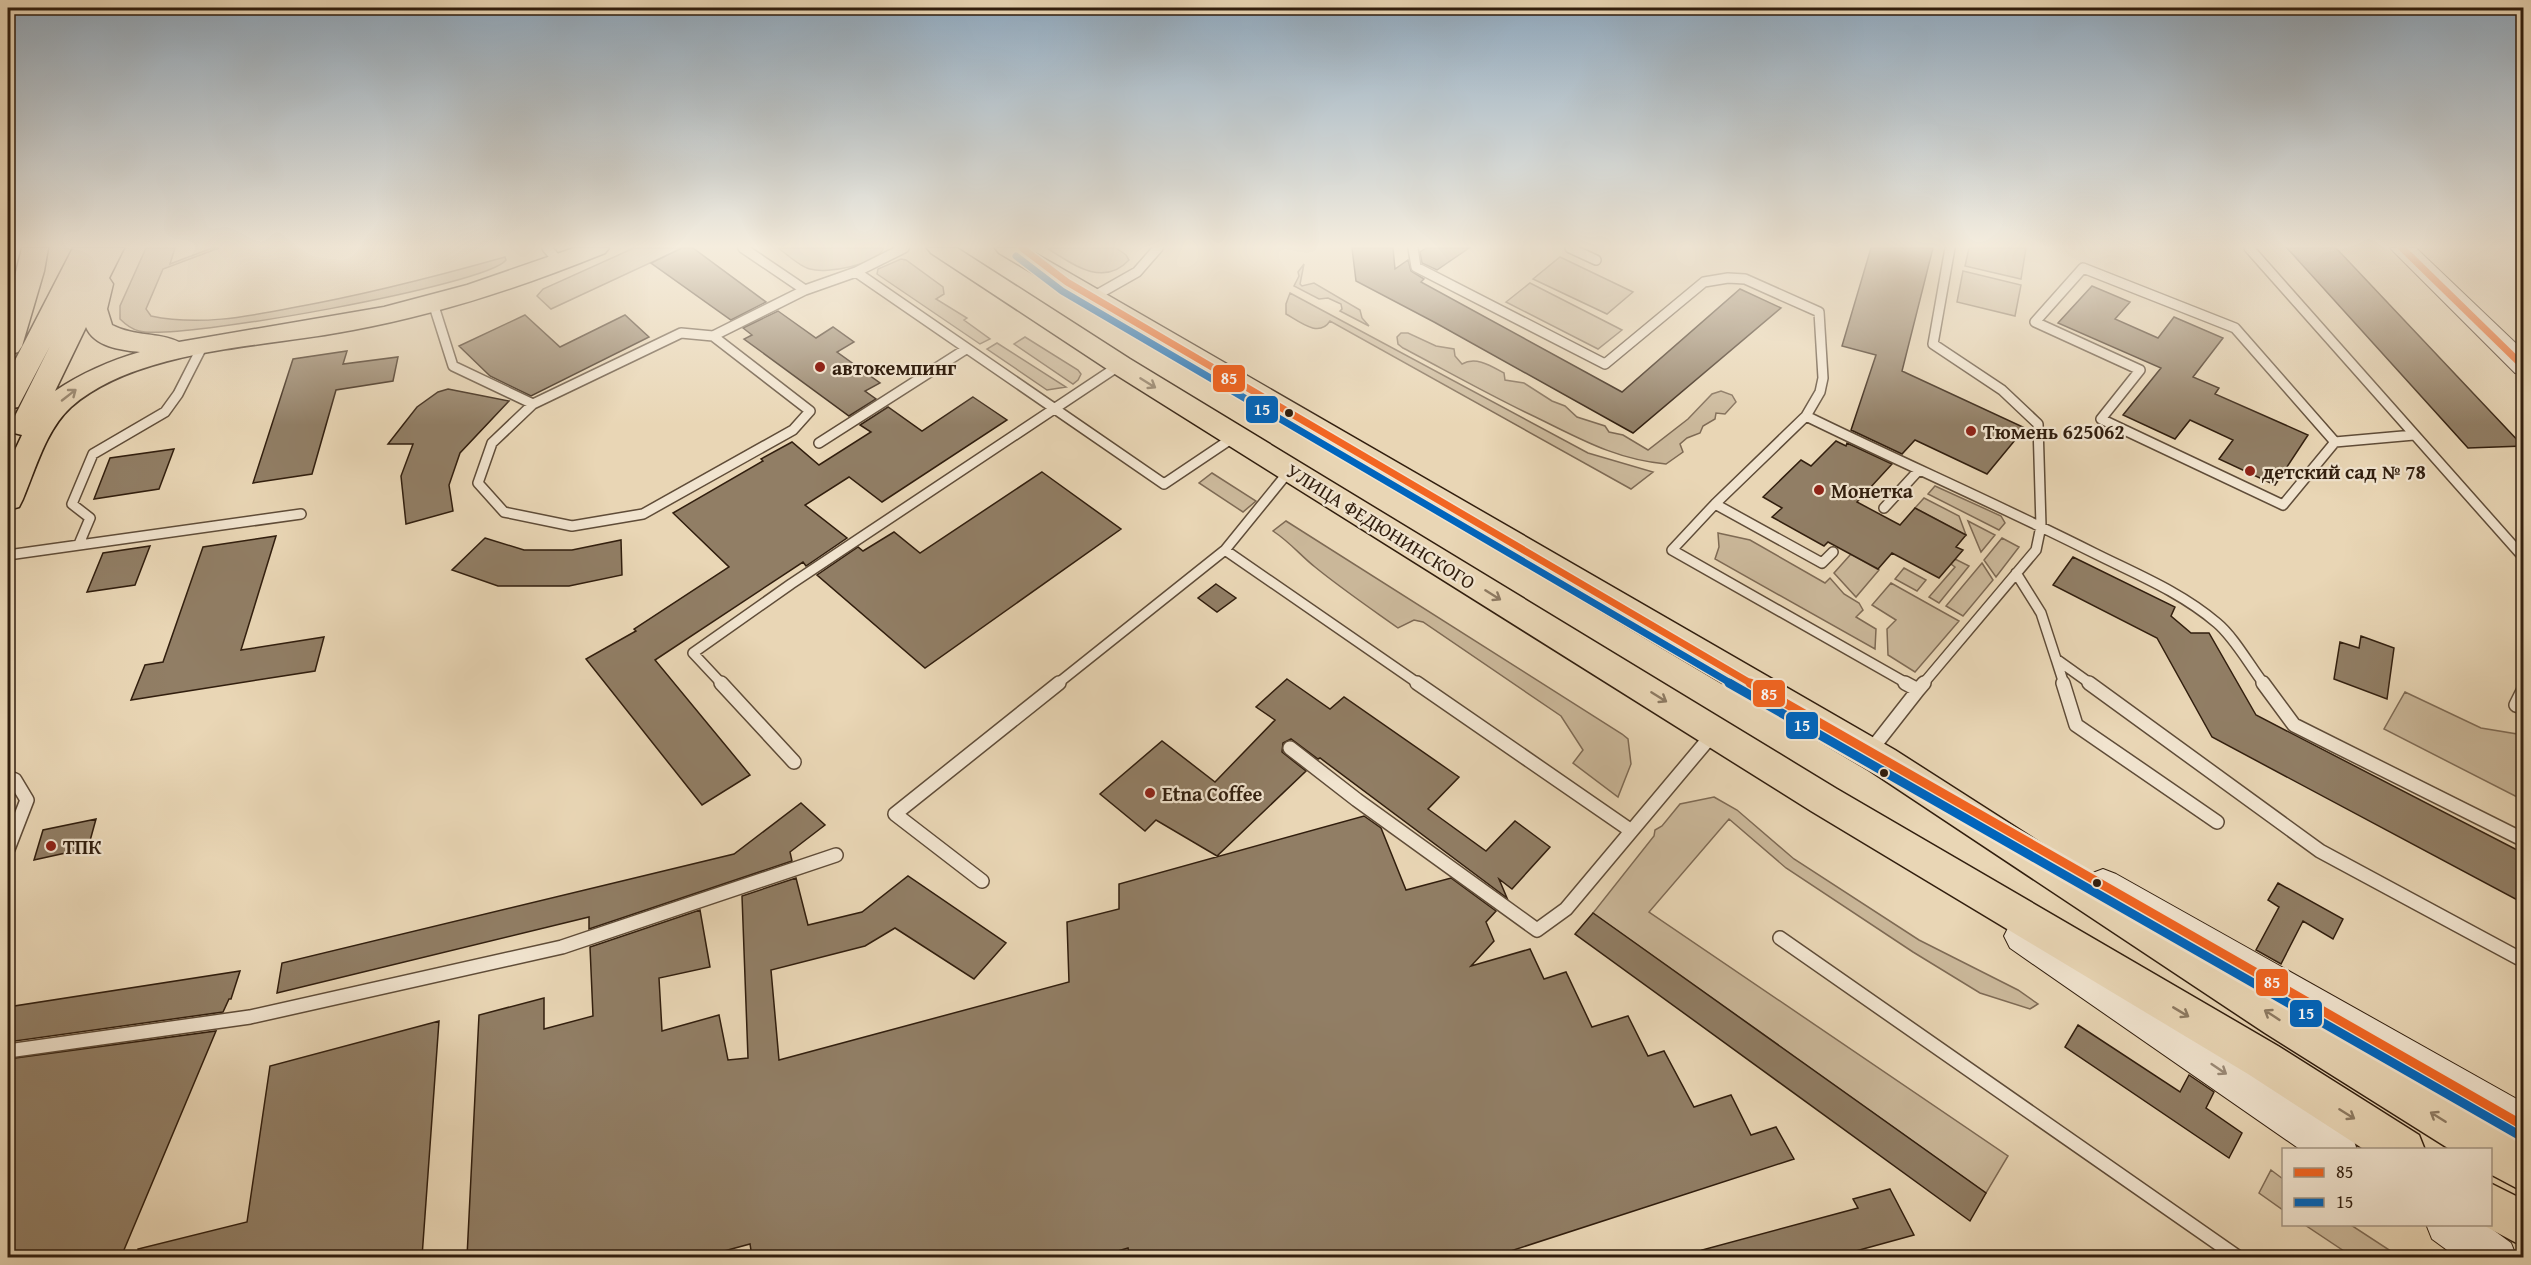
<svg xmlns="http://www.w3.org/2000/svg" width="2531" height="1265" font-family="'Gentium Book Plus',serif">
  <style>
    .green { fill: #cab799; stroke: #7e6a54; stroke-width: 1.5 }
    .building { fill: #917e65; stroke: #311e0e; stroke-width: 1.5 }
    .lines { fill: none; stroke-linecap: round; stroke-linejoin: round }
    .lane-far1-casing { stroke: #5f4c38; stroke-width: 12 }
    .lane-casing { stroke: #5f4c38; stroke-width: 16 }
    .secondary-casing { stroke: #311e0e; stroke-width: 2 }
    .highway-casing { stroke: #311e0e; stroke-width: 3 }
    .lane-far1 { stroke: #f1e4cf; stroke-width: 9 }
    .lane { stroke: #f1e4cf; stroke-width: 13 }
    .secondary { fill: #f1e4cf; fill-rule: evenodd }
    .highway { fill: #e9d6b5; fill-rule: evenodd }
    .bus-1-far1-casing { stroke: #f1e4cf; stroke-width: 10 }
    .bus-1-casing { stroke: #f1e4cf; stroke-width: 14 }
    .bus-2-far1-casing { stroke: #f1e4cf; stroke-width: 10 }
    .bus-2-casing { stroke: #f1e4cf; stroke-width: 14 }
    .bus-1-far1 { stroke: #f26522; stroke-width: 7 }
    .bus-1 { stroke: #f26522; stroke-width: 9 }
    .bus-2-far1 { stroke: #0065bd; stroke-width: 7 }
    .bus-2 { stroke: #0065bd; stroke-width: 9 }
    .oneway { stroke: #8d7a62 }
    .oneway2 { stroke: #9b8b78 }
    .poi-dot { fill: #8f2418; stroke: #f1e4cf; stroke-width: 2 }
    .bus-dot { fill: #311e0e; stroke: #f1e4cf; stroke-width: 2 }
    .labels { text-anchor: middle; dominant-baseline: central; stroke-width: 4.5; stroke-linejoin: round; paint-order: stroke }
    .poi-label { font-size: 20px; font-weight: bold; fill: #311e0e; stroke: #f1e4cf; text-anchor: start }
    .street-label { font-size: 20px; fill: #311e0e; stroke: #f1e4cf }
    .line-badge { stroke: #f1e4cf; stroke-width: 2 }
    .badge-label { font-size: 16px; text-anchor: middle; font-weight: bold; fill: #fff }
  </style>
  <rect width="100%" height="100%" fill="#e9d6b5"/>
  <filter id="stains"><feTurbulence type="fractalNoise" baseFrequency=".00333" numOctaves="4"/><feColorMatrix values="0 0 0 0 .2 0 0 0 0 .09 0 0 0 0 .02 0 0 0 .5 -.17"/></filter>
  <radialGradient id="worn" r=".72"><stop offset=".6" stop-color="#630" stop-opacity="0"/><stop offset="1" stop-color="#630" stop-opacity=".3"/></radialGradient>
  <path class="green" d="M 146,248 L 175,248 L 170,264 L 212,248 L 219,248 L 163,269 L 146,309 L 151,316 C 198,326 245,317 291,308 C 364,295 434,277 505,257 L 506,260 C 488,285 178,341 139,331 C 131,329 125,324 120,319 L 120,306 Z
    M 634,248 L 682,248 L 551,309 L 537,296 L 543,289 Z
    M 778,248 L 884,248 C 876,265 827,274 810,269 C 800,267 787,254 778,248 Z
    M 1047,248 L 1116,248 L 1126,255 L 1129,260 C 1103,288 1072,264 1047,248 Z
    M 1969,248 L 2026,248 L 2021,279 L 1965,266 Z
    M 1560,257 L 1633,292 L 1607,314 L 1533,279 Z
    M 901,259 L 906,260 L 943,287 L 944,294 L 936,299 L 967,318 L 964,320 L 990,339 L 980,344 L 877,274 L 878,269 Z
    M 1304,264 L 1300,284 L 1302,286 L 1314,283 L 1360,310 L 1362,318 L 1369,326 L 1340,311 L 1342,309 L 1341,304 L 1328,298 L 1319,299 L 1294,286 L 1299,276 L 1298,272 Z
    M 1963,271 L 2021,285 L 2015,316 L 1957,302 Z
    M 1530,283 L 1622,330 L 1598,349 L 1506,302 Z
    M 1290,293 L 1588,453 L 1653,472 L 1631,489 L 1330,321 C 1319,338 1300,322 1286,314 L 1286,304 Z
    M 1401,333 L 1408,333 L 1436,346 L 1454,349 L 1455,356 L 1462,364 C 1476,356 1491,366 1504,373 L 1505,380 L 1524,383 L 1552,401 L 1565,406 L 1577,417 L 1605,426 L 1609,432 L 1623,435 L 1648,450 L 1688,419 L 1712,394 L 1721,391 L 1732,395 L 1736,402 L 1725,414 L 1716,413 L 1715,419 L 1703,426 L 1700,433 L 1687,438 L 1680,444 L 1683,452 L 1666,464 C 1611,459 1574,435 1525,412 C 1484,392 1443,369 1403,348 L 1398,344 L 1397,337 Z
    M 1025,337 L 1078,370 L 1081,374 L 1078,380 L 1073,384 L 1014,344 Z
    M 997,343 L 1066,387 L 1047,390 L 987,349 Z
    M 1212,473 L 1256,501 L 1243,512 L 1199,483 Z
    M 1935,486 L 2001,516 L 2005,523 L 1999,530 L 1928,494 Z
    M 1924,498 L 1959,516 L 1966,535 L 1915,508 Z
    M 1286,521 L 1622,734 L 1628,739 L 1631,764 L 1618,797 L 1573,763 L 1583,750 L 1561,716 L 1423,622 L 1414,620 L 1398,628 C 1370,608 1342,589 1315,567 C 1300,555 1291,543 1273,531 Z
    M 1968,521 L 1995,535 L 1981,552 Z
    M 1718,533 L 1750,540 L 1825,583 L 1830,578 L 1844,594 L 1859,603 L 1863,610 L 1856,617 L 1876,629 L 1875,649 L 1715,559 L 1719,547 Z
    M 2002,538 L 2019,547 L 1996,577 L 1984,560 Z
    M 1851,554 L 1879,570 L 1856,597 L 1834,573 Z
    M 1955,559 L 1969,566 L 1939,603 L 1929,597 L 1955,567 L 1951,564 Z
    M 1982,563 L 1993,580 L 1963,616 L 1946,606 Z
    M 1904,568 L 1926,580 L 1917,591 L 1895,579 Z
    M 1891,583 L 1959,621 L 1915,672 L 1888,655 L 1887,629 L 1896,620 L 1872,605 Z
    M 2405,692 L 2481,728 L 2523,735 L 2523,800 L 2384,729 Z
    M 1714,797 L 1737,810 L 1794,859 L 1919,940 L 2018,990 L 2038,1004 L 2030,1009 L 1980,993 L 1913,952 L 1786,868 L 1729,819 L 1649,912 L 2008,1156 L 1986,1193 L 1593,913 L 1654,836 L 1655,830 L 1662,826 L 1680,804 Z
    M 2271,1170 L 2283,1179 L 2283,1210 L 2259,1193 Z
    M 2305,1225 L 2351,1225 L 2400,1257 L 2353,1257 Z"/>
  <path class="building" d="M 682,248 L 693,248 L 766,302 L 731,320 L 651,263 Z
    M 1352,248 L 1393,248 L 1395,269 L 1408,260 L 1411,271 L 1424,279 L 1421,282 L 1622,392 L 1740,289 L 1781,308 L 1633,433 L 1434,322 L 1356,281 Z
    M 1426,248 L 1469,248 L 1437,270 L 1422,263 L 1420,252 Z
    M 1871,248 L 1933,248 L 1902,371 L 2025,428 L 1987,474 L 1915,440 L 1902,454 L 1851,430 L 1876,355 L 1842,346 Z
    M 2287,248 L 2336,248 L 2523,446 L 2468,448 Z
    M 2092,286 L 2130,302 L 2115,319 L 2158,338 L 2174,317 L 2223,338 L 2193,377 L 2219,388 L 2215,394 L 2308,435 L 2275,485 L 2219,459 L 2233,440 L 2190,420 L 2175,439 L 2123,415 L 2161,368 L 2058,323 Z
    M 778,311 L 816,338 L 833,327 L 854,342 L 837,352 L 880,383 L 865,391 L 876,399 L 849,416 L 744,339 L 752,335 L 743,328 Z
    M 525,315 L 560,347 L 625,315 L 649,337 L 531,396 L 490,376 L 459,346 Z
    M 347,351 L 343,364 L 398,357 L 393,381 L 336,390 L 312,474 L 253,483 L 293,359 Z
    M 448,389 L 509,401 L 460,453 L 449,485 L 453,511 L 406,524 L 401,476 L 413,444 L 388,444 L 417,407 L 438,392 Z
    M 973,397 L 1007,420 L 882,502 L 849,477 L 805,505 L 847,538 L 806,566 L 803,562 L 655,660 L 750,775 L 702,805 L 586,659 L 636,631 L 634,629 L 729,567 L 673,513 L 763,461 L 761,459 L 792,442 L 819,465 L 871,432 L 860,425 L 888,407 L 922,431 Z
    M 1836,441 L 1846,446 L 1847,443 L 1892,464 L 1857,502 L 1900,525 L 1915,508 L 1966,535 L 1956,547 L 1963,550 L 1939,578 L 1892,553 L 1878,569 L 1828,542 L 1824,546 L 1772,517 L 1782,508 L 1763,497 L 1801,460 L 1811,466 Z
    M 174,449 L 159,489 L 94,499 L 110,458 Z
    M 1042,472 L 1121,529 L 925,668 L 817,575 L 858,547 L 863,551 L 894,532 L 920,553 Z
    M 276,536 L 241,650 L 324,637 L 315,671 L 131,700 L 145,665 L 163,662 L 203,547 Z
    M 485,538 L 524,550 L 572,550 L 621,540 L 622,575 L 569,586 L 498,586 L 452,570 Z
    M 150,546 L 135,585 L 87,592 L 103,553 Z
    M 2073,557 L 2175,607 L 2171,616 L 2191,633 L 2209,633 L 2256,715 L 2523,853 L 2523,903 L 2212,737 L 2157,638 L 2053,585 Z
    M 1216,584 L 1236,598 L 1217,612 L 1198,598 Z
    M 2361,636 L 2394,648 L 2387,699 L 2334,679 L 2340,642 L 2359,648 Z
    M 1287,679 L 1330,709 L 1344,697 L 1459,777 L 1428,809 L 1486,851 L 1515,821 L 1550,847 L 1512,889 L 1499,879 L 1507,898 L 1320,758 L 1318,759 L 1291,739 L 1283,743 L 1282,752 L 1306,771 L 1217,856 L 1156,820 L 1145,831 L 1100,794 L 1162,741 L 1215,782 L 1275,720 L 1256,707 Z
    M 801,803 L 825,825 L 790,852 L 792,861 L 589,929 L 589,917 L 277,993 L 282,963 L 734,854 Z
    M 1364,816 L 1381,828 L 1406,890 L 1451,878 L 1496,911 L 1486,922 L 1494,941 L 1471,966 L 1530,949 L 1544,979 L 1566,972 L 1592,1027 L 1628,1016 L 1648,1056 L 1664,1051 L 1694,1107 L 1731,1095 L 1751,1135 L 1776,1127 L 1794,1159 L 1492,1257 L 1130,1257 L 1128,1248 L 1098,1257 L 752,1257 L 750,1244 L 702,1257 L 467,1257 L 479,1015 L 544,998 L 544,1029 L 593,1016 L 590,947 L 700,910 L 710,967 L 659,978 L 662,1031 L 719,1015 L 728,1060 L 748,1058 L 742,896 L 796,878 L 808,925 L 862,912 L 908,876 L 1006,943 L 974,979 L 895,928 L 865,946 L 771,970 L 779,1060 L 1069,982 L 1067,922 L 1119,909 L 1119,884 Z
    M 96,819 L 88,848 L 34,860 L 43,830 Z
    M 2278,883 L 2343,919 L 2333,939 L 2303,921 L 2281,964 L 2256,950 L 2279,907 L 2268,900 Z
    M 1593,913 L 1986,1193 L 1970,1221 L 1575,934 Z
    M 240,971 L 231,999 L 229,999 L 223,1012 L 8,1042 L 8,1007 Z
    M 439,1021 L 422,1257 L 140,1257 L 138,1249 L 247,1222 L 270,1066 Z
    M 2078,1025 L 2180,1092 L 2189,1075 L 2214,1092 L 2206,1108 L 2242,1133 L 2229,1158 L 2065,1047 Z
    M 216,1031 L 121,1257 L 8,1257 L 8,1059 Z
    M 1890,1189 L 1914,1235 L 1834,1257 L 1703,1257 L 1702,1250 L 1858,1208 L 1853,1199 Z"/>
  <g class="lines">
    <g class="lane-far1-casing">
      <path id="lane-far1" d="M 547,248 L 560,263
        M 743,248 L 805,290
        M 1413,248 L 1416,267 L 1605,364 L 1704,282 L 1728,278 L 1745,279 L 1819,312 L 1823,378 L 1820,392 L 1806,416 L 1715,504 L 1672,550 L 1908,684
        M 1570,248 L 1596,260
        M 2249,248 L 2524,558
        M 2083,268 L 2235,328 L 2335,442 L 2283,505 L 2101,419 L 2140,370 L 2035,322 Z
        M 856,272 L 1164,484 L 1234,437
        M 1093,297 L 1137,272 L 1158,248
        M 433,303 L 453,366 L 533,404
        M 681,333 L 713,336 L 810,411 L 793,430 L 643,514 L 572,526 L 504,512 L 478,483 L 492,443 L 533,404 Z
        M 713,336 L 805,290 L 856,272 L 904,248
        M 1806,416 C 1902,463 1999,505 2094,553 C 2136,574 2181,592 2217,623 C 2234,637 2250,666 2264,684
        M 2335,442 L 2414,435
        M 819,443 L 966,349
        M 1715,504 L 1822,563 L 1833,552
        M 1884,508 L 1918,471
        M 79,544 L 90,518 L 72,504 L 93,454 L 165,412 L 178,394 L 202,347
        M 1225,550 L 1419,684
        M 8,555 L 301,514
        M 2016,573 L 2041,613 L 2056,659 L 2091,684
        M 2056,659 L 2064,684
        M 722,684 L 693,653 L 791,584 L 1120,365
        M 1057,684 L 1225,550 L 1290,470
        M 1923,684 L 2036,550 L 2041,526 L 2038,424 L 2002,390 L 1933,344 L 1950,248"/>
    </g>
    <g class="lane-casing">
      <path id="lane" d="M 721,683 L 794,762
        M 1417,683 L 1630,830
        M 2063,683 L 2076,725 L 2217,822
        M 2089,683 L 2320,851 L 2524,961
        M 2263,683 L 2294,725 L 2524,840
        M 2524,689 L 2516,705 L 2524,708
        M 1918,690 L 1924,683
        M 1290,748 L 1357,800 L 1537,930 L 1566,909 L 1712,735
        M 1871,750 L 1918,690 L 1905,683
        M 8,777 L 15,780 L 27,800 L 8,849
        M 982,881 L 895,814 L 1059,683
        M 1780,938 L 2239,1258
        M 8,1051 L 250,1017 L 562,947 L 836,855"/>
    </g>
    <g class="secondary-casing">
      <path id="secondary" d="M 2390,248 L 2416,248 L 2524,351 L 2524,375 L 2515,373 Z
        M 2103,869 L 2116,874 L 2524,1103 L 2524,1146 L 2510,1140 L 2090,896 L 2085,885 L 2090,874 Z
        M 2023,919 L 2036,924 L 2352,1135 L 2357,1150 L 2301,1150 L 2010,948 L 2004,936 L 2010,924 Z
        M 2426,1224 L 2485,1224 L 2511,1243 L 2517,1258 L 2458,1258 L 2432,1239 Z"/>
    </g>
    <g class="highway-casing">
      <path id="highway" d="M 22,248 L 48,248 L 44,271 L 22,346 L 18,352 L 8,355 L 8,304 Z
        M 73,248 L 124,248 L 109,278 L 113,284 L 107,309 L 112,325 C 135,337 159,332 179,342 L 384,307 L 467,285 L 574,248 L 609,248 L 605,253 C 524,286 440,314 353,330 C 269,347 138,348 71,407 C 46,430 36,468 23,499 L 19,507 L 8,510 L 8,465 L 22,435 L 14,433 L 10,426 L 50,346 L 18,407 L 8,409 L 8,374 ZM 86,327 C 94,347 121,350 140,352 C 109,361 82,373 55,391 Z
        M 927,248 L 957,248 L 1130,359 L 1837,789 L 2278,1046 L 2419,1135 L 2425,1150 L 2365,1150 L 2248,1074 L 1811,811 L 1110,371 L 931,253 Z
        M 995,248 L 1026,248 L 1895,750 L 2293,1005 L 2524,1145 L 2524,1192 L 2490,1174 L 2490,1150 L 2451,1150 L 2265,1033 L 1869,770 L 999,253 Z
        M 2490,1183 L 2524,1200 L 2524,1247 L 2481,1224 L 2490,1224 Z"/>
    </g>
    <use href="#lane-far1" class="lane-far1"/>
    <use href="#lane" class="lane"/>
    <use href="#secondary" class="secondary"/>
    <use href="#highway" class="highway"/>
    <g class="bus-1-far1-casing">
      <path id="bus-1-far1" d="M 1022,248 L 1067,282 L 1752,684
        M 2402,248 L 2524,367"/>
    </g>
    <g class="bus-1-casing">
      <path id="bus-1" d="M 1750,683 L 2524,1126"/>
    </g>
    <g class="bus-2-far1-casing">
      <path id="bus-2-far1" d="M 1016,256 L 1062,291 L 1732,684"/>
    </g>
    <g class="bus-2-casing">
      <path id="bus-2" d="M 1729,683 L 2519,1135"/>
    </g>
    <use href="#bus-1-far1" class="bus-1-far1"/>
    <use href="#bus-1" class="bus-1"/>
    <use href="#bus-2-far1" class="bus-2-far1"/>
    <use href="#bus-2" class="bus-2"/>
  </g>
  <defs><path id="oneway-shaft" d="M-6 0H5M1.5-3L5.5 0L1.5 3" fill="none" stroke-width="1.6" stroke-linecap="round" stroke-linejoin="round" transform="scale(1.5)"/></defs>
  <g class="oneway">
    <use href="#oneway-shaft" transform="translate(1148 383) rotate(32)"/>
    <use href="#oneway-shaft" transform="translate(69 395) rotate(-38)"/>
    <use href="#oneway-shaft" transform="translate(1493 595) rotate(32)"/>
    <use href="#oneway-shaft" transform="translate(1659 697) rotate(32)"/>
    <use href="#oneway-shaft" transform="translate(2181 1012) rotate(31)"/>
    <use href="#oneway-shaft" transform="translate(2272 1015) rotate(-147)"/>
    <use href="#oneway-shaft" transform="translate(2347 1114) rotate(32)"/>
    <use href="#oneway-shaft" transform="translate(2438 1117) rotate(-148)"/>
  </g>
  <use class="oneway2" href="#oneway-shaft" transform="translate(2219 1069) rotate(34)"/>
  <linearGradient id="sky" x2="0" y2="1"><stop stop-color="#8fa8bd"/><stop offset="0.58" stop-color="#f5edde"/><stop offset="1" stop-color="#f5edde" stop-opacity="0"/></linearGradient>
  <rect width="2531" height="425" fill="url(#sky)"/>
  <g class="poi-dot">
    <circle cx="820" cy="367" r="6"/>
    <circle cx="1971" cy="431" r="6"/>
    <circle cx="2250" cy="471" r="6"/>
    <circle cx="1819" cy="490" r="6"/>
    <circle cx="1150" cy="793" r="6"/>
    <circle cx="51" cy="846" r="6"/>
  </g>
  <g class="bus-dot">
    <circle cx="1289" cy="413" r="5"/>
    <circle cx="1884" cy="773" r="5"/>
    <circle cx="2097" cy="883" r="5"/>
  </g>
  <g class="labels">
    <g class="poi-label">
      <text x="832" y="367">автокемпинг</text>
      <text x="1983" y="431">Тюмень 625062</text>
      <text x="2262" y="471">детский сад № 78</text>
      <text x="1831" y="490">Монетка</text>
      <text x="1162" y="793">Etna Coffee</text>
      <text x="63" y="846">ТПК</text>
    </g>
    <g class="street-label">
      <text transform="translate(1381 526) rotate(32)">УЛИЦА ФЕДЮНИНСКОГО</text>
    </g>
  </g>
  <g class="line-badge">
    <rect x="1212" y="364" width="34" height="29" rx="6" fill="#f26522"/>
    <rect x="1245" y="395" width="34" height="29" rx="6" fill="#0065bd"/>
    <rect x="1752" y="679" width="34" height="29" rx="6" fill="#f26522"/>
    <rect x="1785" y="711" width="34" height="29" rx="6" fill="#0065bd"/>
    <rect x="2255" y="968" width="34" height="29" rx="6" fill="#f26522"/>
    <rect x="2289" y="999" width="34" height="29" rx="6" fill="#0065bd"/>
  </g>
  <g class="badge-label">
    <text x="1229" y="384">85</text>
    <text x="1262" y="415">15</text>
    <text x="1769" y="700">85</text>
    <text x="1802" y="731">15</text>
    <text x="2272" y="988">85</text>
    <text x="2306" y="1019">15</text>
  </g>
  <rect width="2531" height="1265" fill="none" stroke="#e9d6b5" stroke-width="30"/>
  <rect x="9" y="9" width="2513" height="1247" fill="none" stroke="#311e0e" stroke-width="3"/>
  <rect x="15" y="15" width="2501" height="1235" fill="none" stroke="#311e0e" stroke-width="1.5"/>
  <rect x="2282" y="1148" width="210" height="78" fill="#f1e4cf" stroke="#a49582" stroke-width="1.5"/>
  <rect x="2294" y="1168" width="30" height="9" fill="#f26522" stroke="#a49582" stroke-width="1.5"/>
  <text x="2336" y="1178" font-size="18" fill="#311e0e">85</text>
  <rect x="2294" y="1198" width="30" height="9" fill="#0065bd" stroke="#a49582" stroke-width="1.5"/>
  <text x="2336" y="1208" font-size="18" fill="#311e0e">15</text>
  <rect width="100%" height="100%" filter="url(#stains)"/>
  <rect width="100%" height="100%" fill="url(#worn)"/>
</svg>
